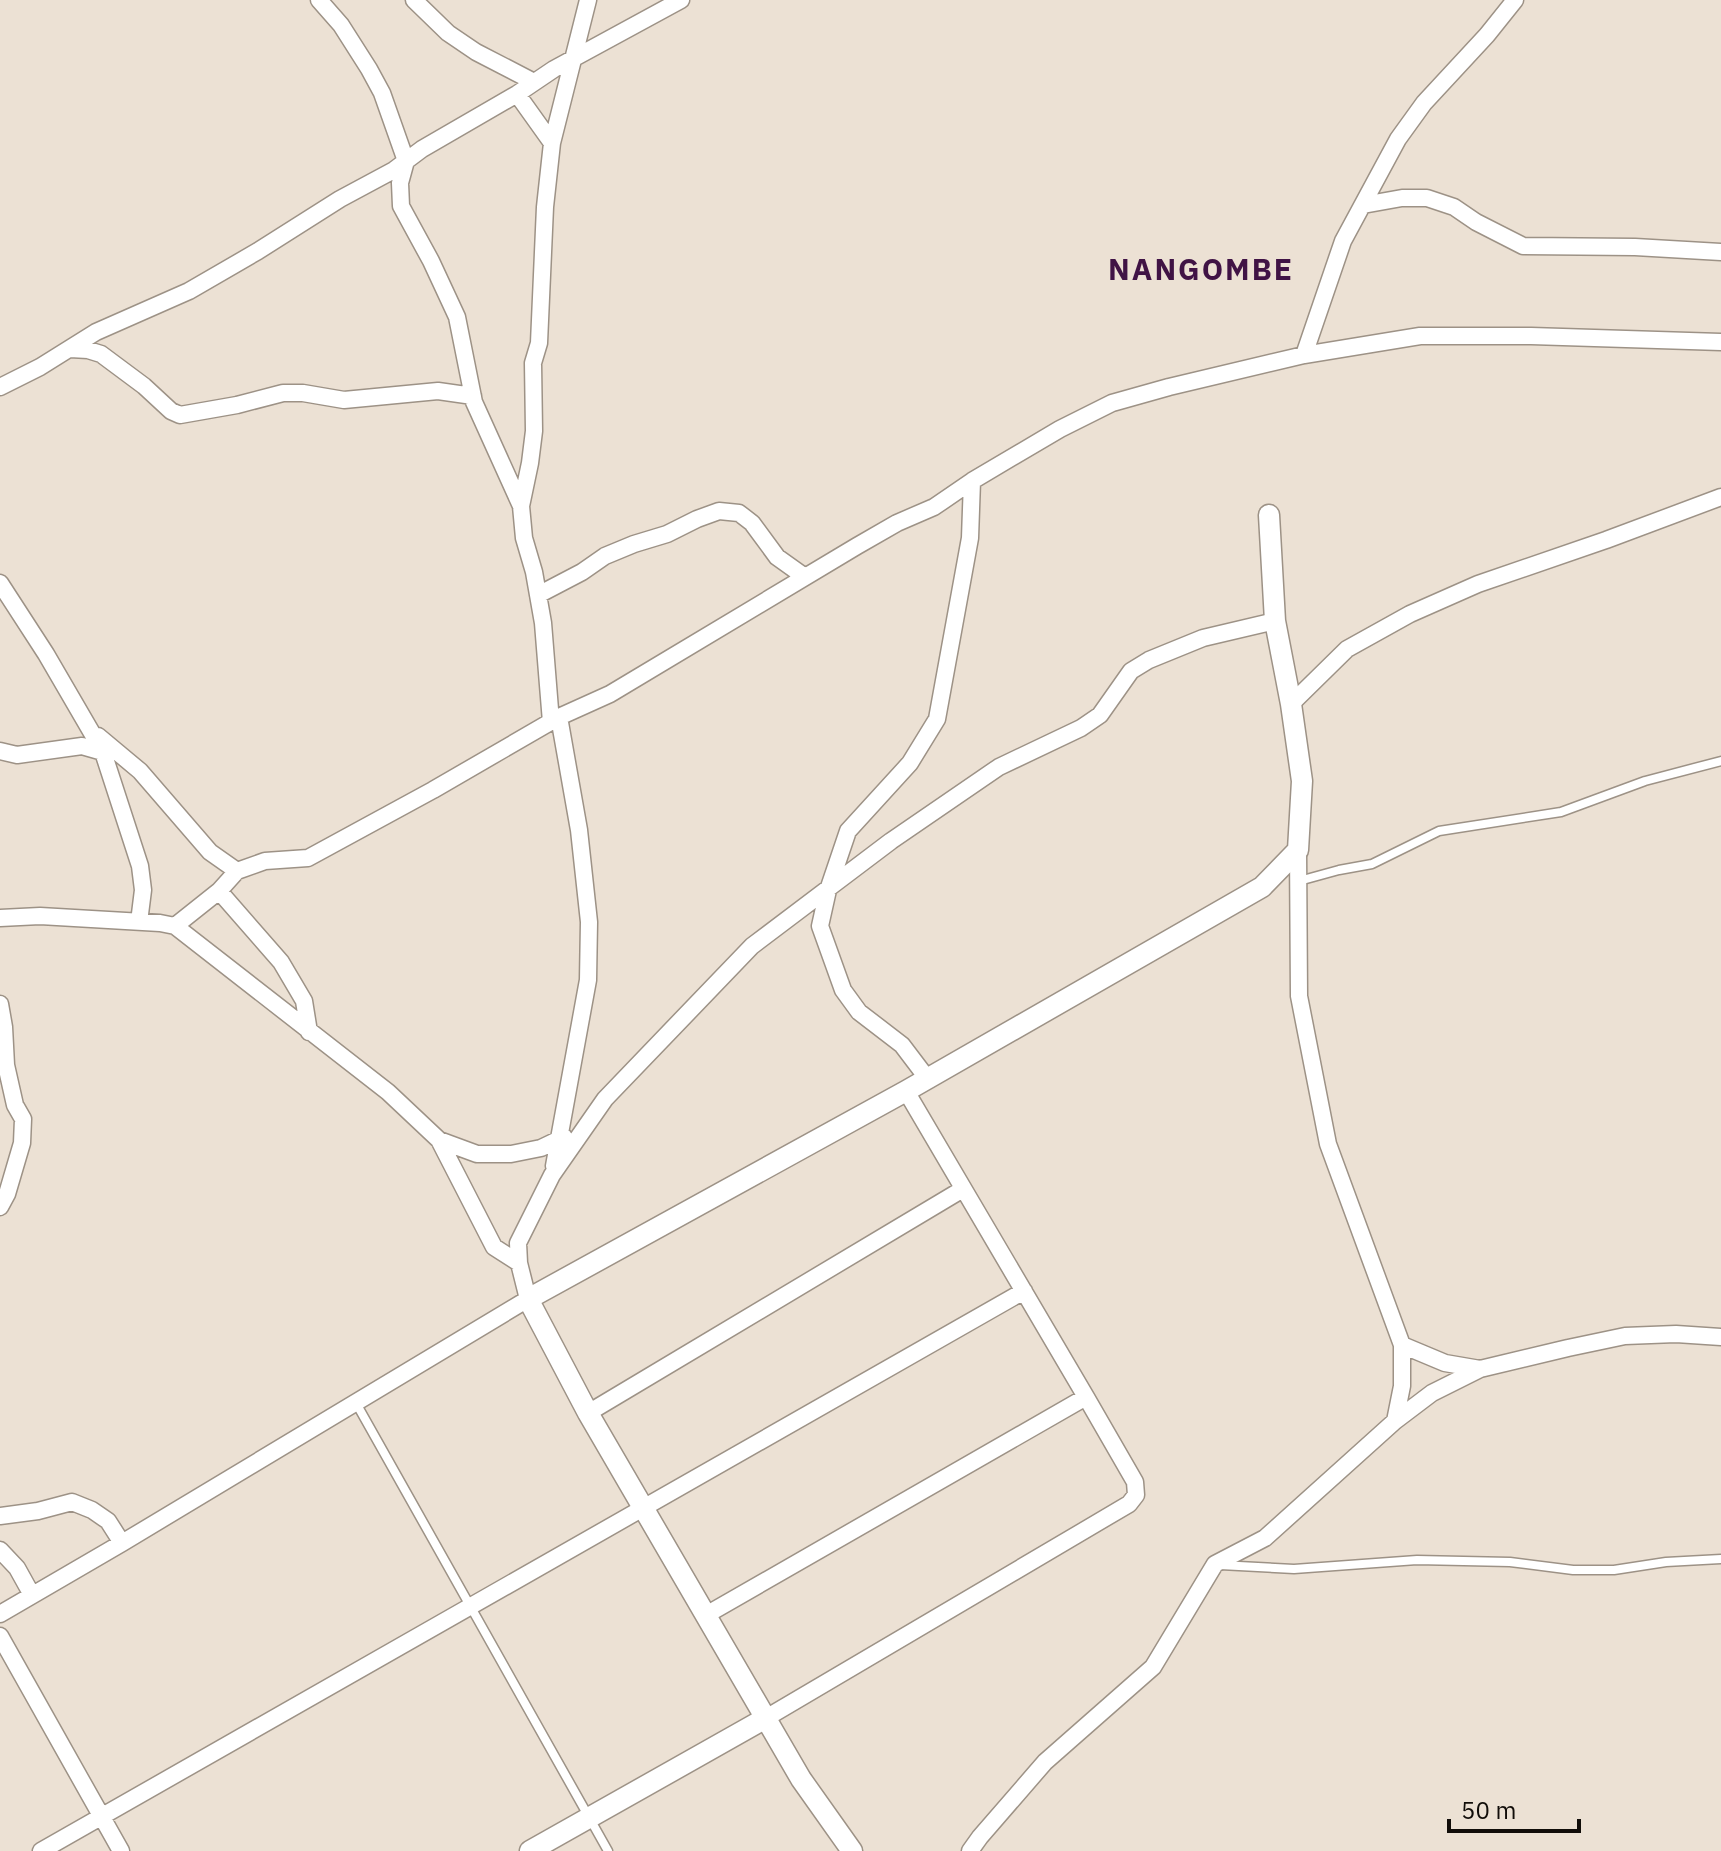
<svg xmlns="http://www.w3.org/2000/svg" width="1721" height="1851" font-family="'IBM Plex Sans',sans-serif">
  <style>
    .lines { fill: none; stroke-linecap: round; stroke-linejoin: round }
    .service-casing { stroke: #9d9286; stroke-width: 11 }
    .minor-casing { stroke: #9d9286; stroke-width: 19 }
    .tertiary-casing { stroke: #9d9286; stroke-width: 23 }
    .service { stroke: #fff; stroke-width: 8 }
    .minor { stroke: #fff; stroke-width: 16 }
    .tertiary { stroke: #fff; stroke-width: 20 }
    .labels { text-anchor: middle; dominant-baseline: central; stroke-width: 6; stroke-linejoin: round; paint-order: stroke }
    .district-label { font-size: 30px; font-weight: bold; letter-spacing: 2px; fill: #401345; stroke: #ece1d4 }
  </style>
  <rect width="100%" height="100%" fill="#ece1d4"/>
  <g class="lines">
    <g class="service-casing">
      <path id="service" d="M 1299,881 L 1339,870 L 1372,864 L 1439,831 L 1561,812 L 1645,781 L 1721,761
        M 356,1403 L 608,1851
        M 1220,1565 L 1294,1569 L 1417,1560 L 1510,1562 L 1573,1570 L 1614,1570 L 1666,1562 L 1721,1559"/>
    </g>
    <g class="minor-casing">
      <path id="minor" d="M 319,0 L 341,25 L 369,69 L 382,93 L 406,161 L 400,183 L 401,206 L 431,261 L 457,317 L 474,402 L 521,506 L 524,538 L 534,572 L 543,623 L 551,722
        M 414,0 L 448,33 L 476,52 L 534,82
        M 517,94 L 552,143
        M 1363,205 L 1402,198 L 1427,198 L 1454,207 L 1476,222 L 1523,246 L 1635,247 L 1721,252
        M 70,349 L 88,350 L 101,354 L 144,386 L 171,411 L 180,415 L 237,405 L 283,393 L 303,393 L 344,400 L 438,391 L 473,396
        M 1304,355 L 1343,241 L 1398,139 L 1424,103 L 1487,35 L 1515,0
        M 0,387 L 40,367 L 96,332 L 189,291 L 258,251 L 340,199 L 394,170 L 422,149 L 517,94 L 554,69 L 681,0
        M 521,506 L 530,463 L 534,431 L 533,363 L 539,343 L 545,207 L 552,143 L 588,0
        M 0,583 L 46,654 L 103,752 L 140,866 L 143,890 L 139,922
        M 538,595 L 582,572 L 605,556 L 634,544 L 667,534 L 697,519 L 719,511 L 739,513 L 752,523 L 777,557 L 805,577
        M 1291,704 L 1347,649 L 1410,614 L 1478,584 L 1606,540 L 1721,497
        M 98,736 L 140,771 L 210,852 L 237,871
        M 0,751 L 17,755 L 82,746 L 103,752
        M 1298,850 L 1299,996 L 1328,1144 L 1402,1345 L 1402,1386 L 1395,1421
        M 219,891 L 281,962 L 304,1001 L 309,1032
        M 0,918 L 40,916 L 160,923 L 175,926 L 219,891 L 237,871 L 265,861 L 308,858 L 433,790 L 559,717 L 610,694 L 857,546 L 897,523 L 934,507 L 972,481 L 1060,429 L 1112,403 L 1169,387 L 1304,355 L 1420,336 L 1531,336 L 1721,342
        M 175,926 L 388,1092 L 439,1140 L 494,1247 L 519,1263
        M 0,1004 L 4,1027 L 6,1065 L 15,1105 L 23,1119 L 22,1143 L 7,1194 L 0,1207
        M 927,1078 L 902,1045 L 859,1012 L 843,990 L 820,926 L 828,890 L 848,831 L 910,763 L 937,719 L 970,538 L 972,481
        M 439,1140 L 477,1154 L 511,1154 L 541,1148 L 564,1137
        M 554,1166 L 588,980 L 589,922 L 579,830 L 559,717
        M 1402,1345 L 1445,1363 L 1480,1369
        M 588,1413 L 963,1189
        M 0,1516 L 38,1511 L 72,1502 L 92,1510 L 108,1521 L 122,1543
        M 0,1550 L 17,1568 L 32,1595
        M 0,1614 L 122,1543 L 528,1299 L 519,1263 L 518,1243 L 552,1175 L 605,1099 L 752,946 L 891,841 L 999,767 L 1081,728 L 1100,715 L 1131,671 L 1149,660 L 1203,638 L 1275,621
        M 706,1615 L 1086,1397
        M 0,1636 L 121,1851
        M 766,1718 L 1129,1504 L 1136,1495 L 1135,1482 L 1086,1397 L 906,1091
        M 41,1851 L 1024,1291
        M 970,1851 L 980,1837 L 1045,1762 L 1153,1667 L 1215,1564 L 1265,1538 L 1395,1421 L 1432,1393 L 1480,1369 L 1568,1348 L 1625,1336 L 1676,1334 L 1721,1337"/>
    </g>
    <g class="tertiary-casing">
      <path id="tertiary" d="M 530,1851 L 766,1718
        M 852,1851 L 801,1779 L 588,1413 L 528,1299 L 906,1091 L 1262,887 L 1298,850 L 1302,781 L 1291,704 L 1275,621 L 1269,515"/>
    </g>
    <use href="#service" class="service"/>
    <use href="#minor" class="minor"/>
    <use href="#tertiary" class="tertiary"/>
  </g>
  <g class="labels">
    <g class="district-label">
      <text x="1201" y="268">NANGOMBE</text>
    </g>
  </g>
  <path d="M1449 1819v12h130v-12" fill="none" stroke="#110d09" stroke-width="4"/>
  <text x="1461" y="1819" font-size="24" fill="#110d09" stroke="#ece1d4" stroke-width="6" paint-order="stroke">50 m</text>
</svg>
